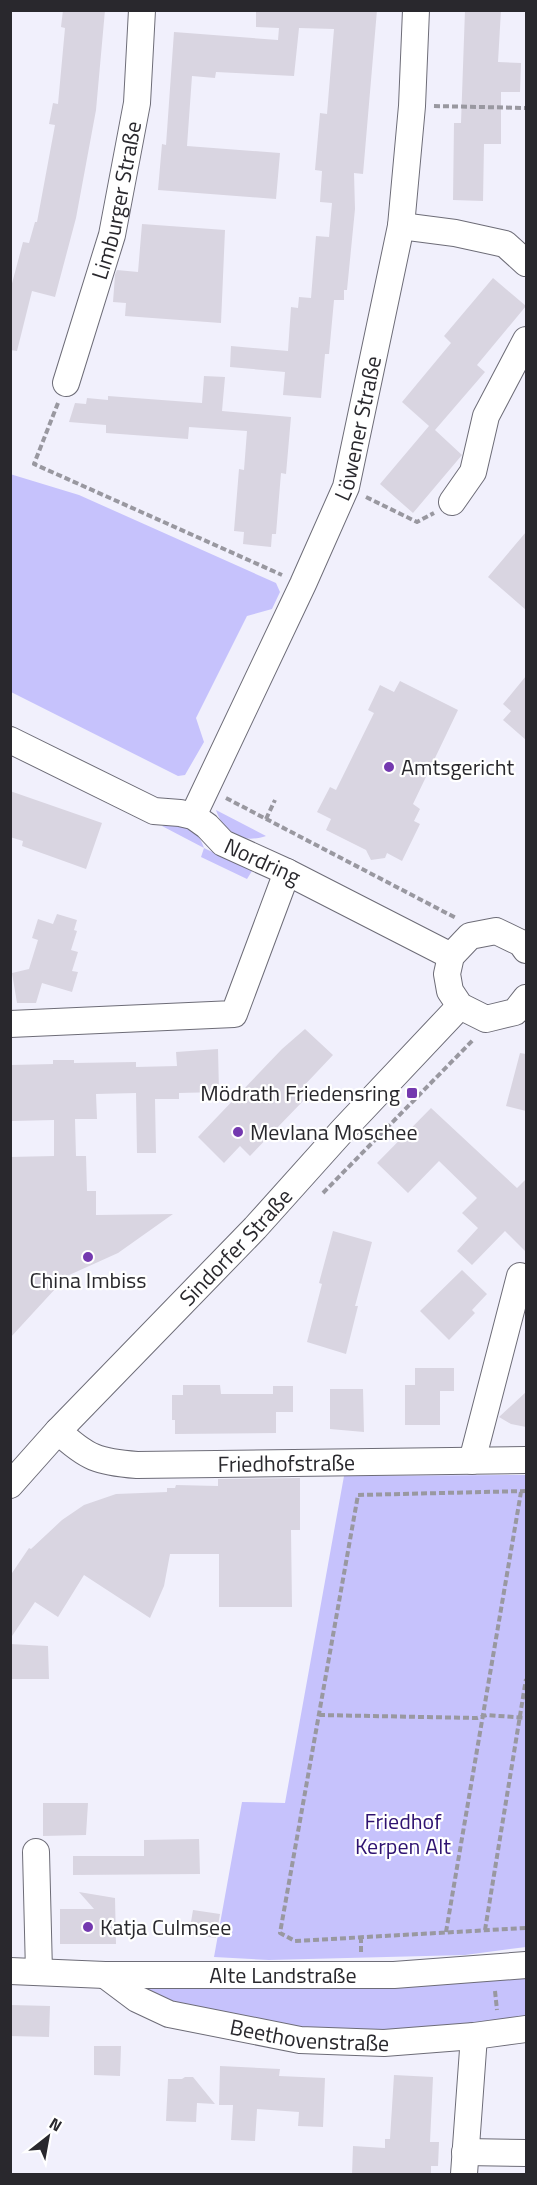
<svg xmlns="http://www.w3.org/2000/svg" width="537" height="2185" font-family="'Titillium Web',sans-serif">
  <style>
    .green { fill: #c6c2fc }
    .building { fill: #d9d5e1 }
    .lines { fill: none; stroke-linecap: round; stroke-linejoin: round }
    .minor-casing { stroke: #6d6c77; stroke-width: 28 }
    .path { stroke: #9998a0; stroke-width: 4; stroke-dasharray: 6 3; stroke-linecap: butt }
    .minor { stroke: #fff; stroke-width: 26 }
    .poi-dot { fill: #7439af; stroke: #fff; stroke-width: 2 }
    .labels { text-anchor: middle; dominant-baseline: central; stroke-width: 4.5; stroke-linejoin: round; paint-order: stroke }
    .street-label { font-size: 22px; fill: #29282d; stroke: #fff }
    .poi-label { font-size: 22px; fill: #29282d; stroke: #fff; text-anchor: start }
    .park-label { font-size: 22px; fill: #2f1371; stroke: #fff }
  </style>
  <rect width="100%" height="100%" fill="#f1f0fc"/>
  <path class="green" d="M 10,474 L 79,495 L 276,583 L 280,592 L 272,609 L 247,616 L 196,718 L 204,742 L 185,775 L 178,776 L 11,692 Z
    M 216,810 L 266,836 C 242,844 224,834 216,810 Z
    M 170,823 C 187,823 199,832 204,848 L 252,871 L 247,879 L 201,857 L 204,848 L 162,826 Z
    M 526,1475 L 526,1947 L 465,1955 L 269,1960 L 214,1957 L 242,1802 L 285,1803 L 344,1476 Z
    M 526,1974 L 526,2017 L 395,2033 L 329,2030 L 266,2023 L 208,2013 L 150,1996 L 146,1991 L 148,1986 Z"/>
  <path class="building" d="M 63,10 L 105,10 L 96,110 L 76,218 L 55,297 L 32,291 L 17,351 L 10,350 L 10,291 L 23,242 L 29,243 L 35,222 L 37,222 L 55,125 L 49,124 L 53,103 L 58,104 L 65,28 L 61,27 Z
    M 256,10 L 377,10 L 363,174 L 354,173 L 355,209 L 347,290 L 344,290 L 344,300 L 334,300 L 329,354 L 325,354 L 321,398 L 283,395 L 285,372 L 230,367 L 231,346 L 288,351 L 291,307 L 298,308 L 299,297 L 311,298 L 316,236 L 329,237 L 332,203 L 320,202 L 322,171 L 315,170 L 320,113 L 327,114 L 334,29 L 299,28 L 294,76 L 216,72 L 215,78 L 192,76 L 187,146 L 280,153 L 276,199 L 158,190 L 162,144 L 166,145 L 174,32 L 278,40 L 279,28 L 256,27 Z
    M 465,10 L 501,10 L 498,62 L 521,63 L 520,92 L 501,92 L 501,144 L 484,144 L 483,201 L 453,200 L 454,123 L 461,123 Z
    M 142,224 L 225,230 L 221,323 L 125,316 L 126,303 L 113,302 L 115,275 L 117,270 L 138,272 Z
    M 493,278 L 526,306 L 477,365 L 485,372 L 435,430 L 462,455 L 413,513 L 380,484 L 429,426 L 402,402 L 451,343 L 444,336 Z
    M 204,376 L 225,377 L 222,411 L 291,417 L 286,474 L 281,473 L 276,534 L 272,534 L 271,547 L 243,544 L 244,532 L 234,531 L 239,469 L 244,470 L 247,431 L 189,427 L 188,439 L 106,433 L 106,425 L 69,422 L 75,403 L 86,404 L 87,398 L 108,400 L 108,396 L 202,403 Z
    M 526,532 L 526,610 L 488,577 Z
    M 526,676 L 526,740 L 503,720 L 511,711 L 503,704 Z
    M 400,681 L 458,710 L 413,804 L 420,809 L 414,821 L 420,824 L 402,861 L 387,853 L 385,858 L 371,860 L 366,850 L 326,830 L 331,819 L 317,812 L 330,787 L 336,790 L 374,713 L 368,710 L 380,685 L 394,692 Z
    M 10,791 L 102,823 L 86,869 L 22,846 L 23,841 L 10,837 Z
    M 57,914 L 77,920 L 74,930 L 77,931 L 71,950 L 78,952 L 72,971 L 78,972 L 72,992 L 42,983 L 36,1003 L 17,1003 L 12,973 L 29,969 L 38,940 L 32,938 L 38,919 L 53,924 Z
    M 305,1029 L 333,1055 L 299,1091 L 303,1101 L 250,1156 L 240,1146 L 224,1163 L 198,1137 L 282,1049 Z
    M 218,1049 L 219,1092 L 179,1093 L 179,1099 L 155,1099 L 156,1153 L 137,1153 L 136,1093 L 96,1094 L 97,1119 L 75,1119 L 76,1156 L 86,1156 L 87,1191 L 96,1191 L 96,1215 L 173,1214 L 118,1253 L 67,1276 L 10,1338 L 10,1157 L 54,1156 L 54,1120 L 12,1121 L 11,1065 L 53,1064 L 53,1060 L 74,1060 L 74,1063 L 136,1062 L 136,1067 L 177,1066 L 176,1052 Z
    M 520,1053 L 526,1054 L 526,1111 L 506,1106 Z
    M 431,1108 L 517,1188 L 526,1179 L 526,1252 L 505,1231 L 472,1265 L 457,1251 L 478,1228 L 462,1213 L 477,1198 L 439,1161 L 408,1193 L 377,1163 Z
    M 333,1231 L 372,1242 L 355,1306 L 358,1306 L 346,1354 L 307,1342 L 322,1284 L 319,1283 Z
    M 462,1270 L 487,1294 L 472,1310 L 475,1313 L 449,1340 L 420,1311 Z
    M 415,1368 L 454,1368 L 454,1391 L 440,1391 L 440,1425 L 405,1425 L 405,1385 L 415,1385 Z
    M 183,1385 L 220,1385 L 221,1394 L 273,1394 L 273,1386 L 293,1386 L 293,1412 L 276,1412 L 276,1433 L 175,1434 L 175,1420 L 172,1420 L 172,1395 L 183,1395 Z
    M 330,1389 L 363,1389 L 364,1432 L 330,1429 Z
    M 526,1392 L 526,1427 L 511,1424 L 499,1417 Z
    M 300,1478 L 300,1530 L 291,1530 L 292,1607 L 219,1607 L 219,1554 L 170,1554 L 164,1586 L 150,1618 L 84,1575 L 58,1617 L 35,1602 L 10,1639 L 10,1576 L 29,1548 L 31,1549 L 62,1520 L 84,1505 L 116,1494 L 167,1492 L 167,1488 L 175,1488 L 176,1485 L 218,1486 L 218,1479 Z
    M 10,1644 L 48,1646 L 49,1679 L 10,1679 Z
    M 43,1803 L 88,1803 L 86,1835 L 43,1836 Z
    M 199,1839 L 200,1874 L 73,1875 L 73,1856 L 144,1856 L 144,1840 Z
    M 79,1892 L 115,1898 L 116,1944 L 60,1944 L 60,1909 L 94,1909 Z
    M 193,1910 L 220,1914 L 216,1938 L 189,1934 Z
    M 10,2005 L 50,2006 L 49,2037 L 10,2036 Z
    M 94,2046 L 121,2046 L 120,2076 L 94,2075 Z
    M 220,2066 L 280,2069 L 279,2076 L 325,2078 L 323,2127 L 298,2126 L 299,2112 L 257,2109 L 255,2141 L 231,2140 L 233,2105 L 219,2105 Z
    M 394,2075 L 433,2077 L 430,2142 L 439,2142 L 438,2166 L 431,2166 L 431,2175 L 352,2175 L 353,2146 L 385,2148 L 385,2139 L 390,2139 Z
    M 185,2077 L 193,2077 L 215,2104 L 197,2103 L 196,2122 L 166,2121 L 168,2079 L 182,2079 Z"/>
  <g class="lines">
    <g class="minor-casing">
      <g id="minor">
        <path d="M 401,226 L 455,233 L 505,244 L 526,263"/>
        <path id="s1" d="M 66,383 L 112,235 L 137,103 L 142,10"/>
        <path d="M 452,502 L 473,472 L 486,416 L 526,340"/>
        <path id="s2" d="M 10,740 L 154,811 L 180,813 L 193,816 L 207,826 L 223,843 L 287,872 L 451,956"/>
        <path id="s3" d="M 193,816 L 303,584 L 346,487 L 401,226 L 412,106 L 416,10"/>
        <path d="M 526,950 L 521,943 L 496,931 L 470,936 L 451,956 L 447,974 L 450,991 L 460,1006 L 486,1019 L 515,1012 L 526,998"/>
        <path d="M 10,1024 L 234,1014 L 287,872"/>
        <path id="s4" d="M 58,1431 C 87,1458 98,1462 137,1465 L 526,1460"/>
        <path d="M 472,1461 L 520,1276"/>
        <path id="s5" d="M 10,1485 L 58,1431 L 255,1228 L 343,1130 L 460,1006"/>
        <path d="M 36,1852 L 39,1972"/>
        <path id="s6" d="M 10,1971 L 105,1975 L 394,1975 L 526,1965"/>
        <path id="s7" d="M 105,1975 L 137,1999 L 169,2014 L 300,2040 L 384,2043 L 474,2036 L 526,2029"/>
        <path d="M 465,2152 L 526,2153"/>
        <path d="M 464,2174 L 474,2036"/>
      </g>
    </g>
    <path class="path" d="M 434,106 L 526,108
      M 58,403 L 34,464 L 282,575
      M 366,497 L 417,522 L 434,513
      M 226,798 L 456,918
      M 266,819 L 275,800
      M 323,1193 L 473,1040
      M 526,1491 L 358,1495 L 280,1933 L 295,1941 L 526,1928
      M 319,1715 L 477,1718 L 487,1715 L 526,1718
      M 485,1930 L 526,1679
      M 446,1932 L 521,1492
      M 361,1937 L 361,1953
      M 495,1991 L 497,2010"/>
    <use href="#minor" class="minor"/>
  </g>
  <g class="poi-dot">
    <circle cx="389" cy="767" r="6"/>
    <rect x="406" y="1087" width="12" height="12" rx="3"/>
    <circle cx="238" cy="1132" r="6"/>
    <circle cx="88" cy="1257" r="6"/>
    <circle cx="88" cy="1927" r="6"/>
  </g>
  <g class="labels">
    <g class="street-label">
      <text stroke="none"><textPath href="#s1" startOffset="190">Limburger Straße</textPath></text>
      <text stroke="none"><textPath href="#s3" startOffset="423">Löwener Straße</textPath></text>
      <text stroke="none"><textPath href="#s2" startOffset="284">Nordring</textPath></text>
      <text stroke="none"><textPath href="#s5" startOffset="328">Sindorfer Straße</textPath></text>
      <text stroke="none"><textPath href="#s4" startOffset="238">Friedhofstraße</textPath></text>
      <text stroke="none"><textPath href="#s6" startOffset="273">Alte Landstraße</textPath></text>
      <text stroke="none"><textPath href="#s7" startOffset="218">Beethovenstraße</textPath></text>
    </g>
    <g class="poi-label">
      <text x="401" y="767">Amtsgericht</text>
      <text x="400" y="1093" text-anchor="end">Mödrath Friedensring</text>
      <text x="250" y="1132">Mevlana Moschee</text>
      <text x="88" y="1280" text-anchor="middle">China Imbiss</text>
      <text x="100" y="1927">Katja Culmsee</text>
    </g>
    <g class="park-label">
      <text x="403" y="1821">Friedhof<tspan x="403" dy="25">Kerpen Alt</tspan></text>
    </g>
  </g>
  <rect width="537" height="2185" fill="none" stroke="#29282d" stroke-width="24"/>
  <g transform="translate(48 2137) rotate(31)" stroke="#ffffff" stroke-width="4.5" paint-order="stroke">
  <path d="M0-4.5L10 22L0 15L-10 22Z" fill="#29282d"/>
  <text y="-9" font-size="16" font-weight="bold" text-anchor="middle" fill="#29282d">N</text>
  </g>
</svg>
